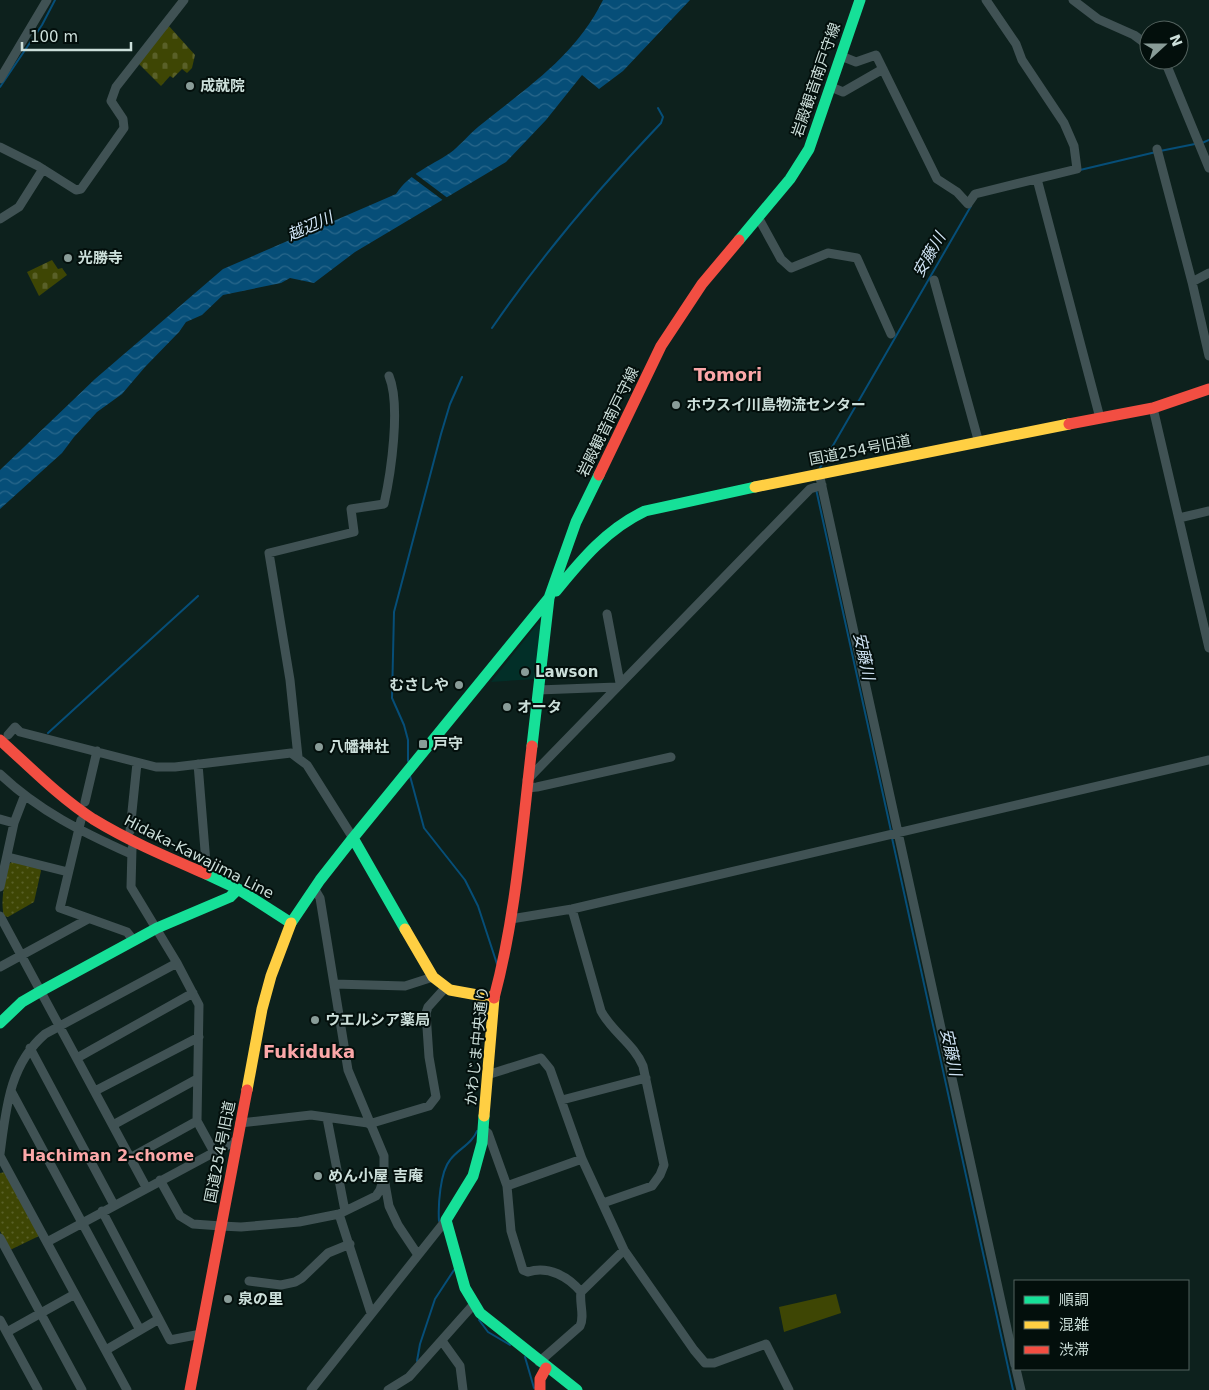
<svg xmlns="http://www.w3.org/2000/svg" width="1209" height="1390" font-family="'DejaVu Sans','Noto Sans JP',sans-serif">
  <style>
    .built { fill: #022f28 }
    .grass { fill: #3e4604 }
    .cemetery { fill: url(#cemetery-stones) }
    .park { fill: url(#park-dots) }
    .water { fill: url(#water-waves) }
    .pier { fill: #0d211d }
    .lines { fill: none; stroke-linecap: round; stroke-linejoin: round }
    .stream { stroke: #064e78; stroke-width: 2 }
    .street { stroke: #405254; stroke-width: 9 }
    .fast { stroke: #16e098; stroke-width: 11 }
    .slow { stroke: #ffcf43; stroke-width: 11 }
    .jam { stroke: #f24e42; stroke-width: 11 }
    .poi-dot { fill: #899c98; stroke: #030f0c; stroke-width: 2 }
    .labels { text-anchor: middle; dominant-baseline: central; stroke-width: 4; stroke-linejoin: round; paint-order: stroke }
    .street-label { font-size: 15px; fill: #ccdfda; stroke: #030f0c }
    .poi-label { font-size: 15px; font-weight: bold; fill: #ccdfda; stroke: #030f0c; text-anchor: start }
    .water-label { font-size: 16px; font-style: italic; fill: #cfe3f4; stroke: #030f0c }
    .neighbourhood-label { font-size: 16px; font-weight: bold; fill: #fba7a8; stroke: #030f0c }
    .quarter-label { font-size: 18px; font-weight: bold; fill: #fba7a8; stroke: #030f0c }
  </style>
  <defs>
    <pattern id="cemetery-stones" width="16" height="16" patternUnits="userSpaceOnUse" patternTransform="scale(1.25)"><rect width="16" height="16" fill="#3e4604"/><path d="M2 7V4a2 2 0 0 1 4 0v3zM10 15v-3a2 2 0 0 1 4 0v3z" fill="#596028"/></pattern>
    <pattern id="park-dots" width="8" height="8" patternUnits="userSpaceOnUse" patternTransform="scale(1.25)"><rect width="8" height="8" fill="#3e4604"/><path d="M2 2h.1M6 6h.1" fill="none" stroke="#596028" stroke-width="1.8" stroke-linecap="round"/></pattern>
    <pattern id="water-waves" width="16" height="10" patternUnits="userSpaceOnUse" patternTransform="scale(1.25)"><rect width="16" height="10" fill="#064e78"/><path d="M0 5q4-4 8 0t8 0" fill="none" stroke="#29678b"/></pattern>
  </defs>
  <rect width="100%" height="100%" fill="#0d211d"/>
  <path class="built" d="M 538,623 L 542,627 L 535,679 L 491,682 Z"/>
  <path class="grass" d="M 836,1294 L 841,1313 L 784,1332 L 779,1307 Z"/>
  <path class="cemetery" d="M 168,25 L 195,55 L 192,68 L 187,73 L 182,69 L 173,78 L 170,76 L 161,86 L 138,63 Z
    M 52,260 L 58,269 L 62,268 L 67,275 L 39,296 L 27,272 Z"/>
  <path class="park" d="M 13,861 L 40,868 L 41,871 L 34,902 L 8,917 L 4,916 C 0,901 5,880 9,864 Z
    M 6,1172 L 39,1236 L 10,1250 L 0,1231 L 0,1173 Z"/>
  <path class="water" d="M 603,0 L 690,0 L 623,71 L 599,89 L 582,75 L 546,120 L 506,162 L 355,252 L 314,283 L 290,278 L 281,283 L 223,295 L 202,315 L 186,322 L 179,332 L 145,367 L 122,394 L 97,412 L 74,437 L 62,453 L 0,509 L 0,470 L 95,379 L 223,269 L 396,194 C 410,173 429,167 450,153 C 460,146 468,135 478,127 C 526,88 575,57 603,0 Z"/>
  <path class="pier" d="M 413,172 L 449,199 L 444,201 L 409,175 Z"/>
  <g class="lines">
    <path class="stream" d="M 0,87 L 42,25 L 55,0
      M 1202,143 L 1209,140
      M 1160,151 L 1195,144
      M 1080,170 L 1156,152
      M 492,328 C 542,255 600,187 661,123 L 663,117 L 658,108
      M 820,468 L 971,206
      M 816,489 L 891,831
      M 48,733 L 198,596
      M 408,761 L 408,740 L 404,725 L 392,698 L 394,612 L 441,434 L 450,404 L 462,377
      M 410,776 L 424,828 L 465,880 L 478,906 L 497,964
      M 892,838 L 1013,1390
      M 439,1221 C 438,1206 440,1172 450,1160 C 458,1149 472,1144 477,1131
      M 479,1320 L 488,1332 L 510,1345
      M 525,1357 L 534,1388
      M 417,1361 L 420,1344 L 435,1299 L 454,1270"/>
    <path class="street" d="M 1073,0 L 1098,19 L 1134,35 L 1149,46
      M 841,56 L 856,62 L 876,55 L 937,179 L 957,192 L 968,204 L 975,194 L 1077,169 L 1074,146 L 1064,123 L 1022,60 L 1016,44 L 986,0
      M 1162,60 L 1167,66 L 1209,168
      M 0,79 L 47,0
      M 831,87 L 843,92 L 883,69
      M 0,147 L 38,166 L 76,190 L 81,189 L 124,128 L 123,119 L 111,101 L 116,87 L 184,0
      M 1157,149 L 1192,282 L 1209,356
      M 1037,179 L 1100,418
      M 758,217 L 781,259 L 791,268 L 828,253 L 857,258 L 891,334
      M 0,219 L 19,207 L 43,169
      M 934,280 L 979,443
      M 1192,282 L 1209,273
      M 1153,408 L 1209,648
      M 819,473 L 1015,1365
      M 1179,518 L 1209,511
      M 607,614 L 620,683
      M 538,690 L 617,687
      M 8,735 L 15,727 L 20,732 L 156,767 L 175,767 L 291,753 L 307,765 L 353,838
      M 298,757 L 290,680 L 269,553 L 354,532 L 351,509 L 384,504 C 391,473 401,405 389,376
      M 198,764 L 206,863 L 204,873
      M 0,774 C 39,811 82,832 131,854
      M 527,780 L 810,489 L 822,485
      M 527,788 L 537,787 L 671,757
      M 85,802 L 97,751
      M 0,819 L 14,823
      M 81,820 L 60,908 L 127,932 L 134,941
      M 130,831 L 137,763
      M 134,842 L 132,849 L 131,887 L 177,963 L 199,1005 L 197,1121 L 214,1152
      M 8,857 L 68,872
      M 0,887 L 14,823 L 24,797
      M 572,909 L 601,1011 C 612,1032 634,1044 643,1066 L 664,1165 L 660,1175 L 652,1186 L 603,1203
      M 0,916 L 146,1187
      M 511,919 L 572,909 L 1209,760
      M 0,967 L 88,919
      M 334,984 L 405,986 L 433,977
      M 30,1048 L 114,1205
      M 77,1058 L 193,993
      M 487,1075 L 541,1058 L 550,1069 L 582,1159 L 624,1250 L 694,1350 L 705,1363 L 714,1363 L 766,1344 L 789,1390
      M 11,1091 L 140,1330
      M 95,1091 L 199,1037
      M 562,1100 L 646,1078
      M 327,1118 L 345,1211
      M 240,1123 L 311,1115 L 368,1123
      M 369,1124 L 429,1106 L 436,1097 L 429,1057 L 426,1013 L 428,1007 L 446,987
      M 113,1125 L 197,1079
      M 484,1130 L 488,1133 L 507,1186 L 511,1231 L 523,1270 L 528,1272 C 548,1265 569,1277 581,1292 C 579,1303 585,1316 580,1326 L 539,1362
      M 0,1154 C 6,1109 9,1065 45,1034 L 177,963
      M 0,1156 L 127,1390
      M 130,1158 L 197,1121
      M 384,1178 L 389,1206 L 398,1225 L 418,1255
      M 160,1180 L 180,1216 L 193,1224 L 221,1226 L 241,1227 L 299,1222 L 339,1214 L 376,1196 L 380,1190 L 384,1178 L 384,1156 L 348,1070 L 320,898 L 314,888
      M 507,1186 L 582,1159
      M 102,1211 L 170,1340 L 201,1334
      M 339,1214 L 371,1313
      M 0,1238 L 82,1390
      M 47,1242 L 237,1140
      M 249,1281 L 281,1285 L 295,1282 L 302,1278 L 328,1253 L 350,1244
      M 581,1292 L 624,1250
      M 0,1320 L 38,1390
      M 7,1332 L 75,1294
      M 442,1341 L 460,1366 L 463,1390
      M 106,1350 L 159,1319
      M 1016,1369 L 1021,1390
      M 311,1390 L 446,1220
      M 388,1390 L 409,1377 L 474,1304"/>
    <path class="fast" d="M 739,240 L 790,179 L 809,149 L 860,0
      M 556,591 C 582,559 607,529 645,511 L 755,487
      M 532,746 L 549,598
      M 353,838 L 549,598 L 576,522 L 599,475
      M 206,874 L 238,889 L 291,923 L 320,880 L 353,838 L 405,929
      M 0,1023 L 22,1002 L 41,991 L 157,928 L 230,897 L 238,889
      M 484,1116 L 482,1143 L 473,1176 L 446,1220 L 465,1288 L 480,1313 L 577,1390"/>
    <path class="slow" d="M 755,487 L 1069,424
      M 405,929 L 433,977 L 450,990 L 494,998 L 484,1116
      M 247,1090 L 262,1009 L 271,976 L 291,923"/>
    <path class="jam" d="M 1069,424 L 1153,408 L 1209,389
      M 599,475 L 661,346 L 702,284 L 739,240
      M 0,740 C 30,767 59,797 93,819 C 129,841 167,857 206,874
      M 494,998 C 516,916 522,830 532,746
      M 190,1390 L 247,1090
      M 540,1390 L 540,1379 L 546,1368"/>
  </g>
  <g class="poi-dot">
    <circle cx="190" cy="86" r="5"/>
    <circle cx="68" cy="258" r="5"/>
    <circle cx="676" cy="405" r="5"/>
    <circle cx="525" cy="672" r="5"/>
    <circle cx="459" cy="685" r="5"/>
    <circle cx="507" cy="707" r="5"/>
    <rect x="418" y="739" width="10" height="10" rx="2.5"/>
    <circle cx="319" cy="747" r="5"/>
    <circle cx="315" cy="1020" r="5"/>
    <circle cx="318" cy="1176" r="5"/>
    <circle cx="228" cy="1299" r="5"/>
  </g>
  <g class="labels">
    <g class="street-label">
      <text transform="translate(816 80) rotate(-71)">岩殿観音南戸守線</text>
      <text transform="translate(608 422) rotate(-64)">岩殿観音南戸守線</text>
      <text transform="translate(860 450) rotate(-11)">国道254号旧道</text>
      <text transform="translate(199 857) rotate(27)">Hidaka-Kawajima Line</text>
      <text transform="translate(477 1046) rotate(-84)">かわじま中央通り</text>
      <text transform="translate(220 1152) rotate(-79)">国道254号旧道</text>
    </g>
    <g class="poi-label">
      <text x="200" y="86">成就院</text>
      <text x="78" y="258">光勝寺</text>
      <text x="686" y="405">ホウスイ川島物流センター</text>
      <text x="535" y="672">Lawson</text>
      <text x="449" y="685" text-anchor="end">むさしや</text>
      <text x="517" y="707">オータ</text>
      <text x="433" y="744">戸守</text>
      <text x="329" y="747">八幡神社</text>
      <text x="325" y="1020">ウエルシア薬局</text>
      <text x="328" y="1176">めん小屋 吉庵</text>
      <text x="238" y="1299">泉の里</text>
    </g>
    <g class="water-label">
      <text transform="translate(310 226) rotate(-24)">越辺川</text>
      <text transform="translate(929 255) rotate(-60)">安藤川</text>
      <text transform="translate(864 656) rotate(78)">安藤川</text>
      <text transform="translate(951 1052) rotate(78)">安藤川</text>
    </g>
    <g class="neighbourhood-label">
      <text x="108" y="1155">Hachiman 2-chome</text>
    </g>
    <g class="quarter-label">
      <text x="728" y="374">Tomori</text>
      <text x="309" y="1051">Fukiduka</text>
    </g>
  </g>
  <rect x="1014" y="1280" width="175" height="90" fill="#030f0c" stroke="#53625e"/>
  <rect x="1024" y="1296" width="25" height="8" fill="#16e098" stroke="#53625e"/>
  <text x="1059" y="1305" font-size="15" fill="#ccdfda">順調</text>
  <rect x="1024" y="1321" width="25" height="8" fill="#ffcf43" stroke="#53625e"/>
  <text x="1059" y="1330" font-size="15" fill="#ccdfda">混雑</text>
  <rect x="1024" y="1346" width="25" height="8" fill="#f24e42" stroke="#53625e"/>
  <text x="1059" y="1355" font-size="15" fill="#ccdfda">渋滞</text>
  <g transform="translate(1164 45) rotate(69)"><circle r="24" fill="#030f0c" stroke="#53625e"/>
  <path d="M0-4L9 19L0 12L-9 19Z" fill="#899c98"/>
  <text y="-8" font-size="14" font-weight="bold" text-anchor="middle" fill="#ccdfda">N</text>
  </g>
  <path d="M22 42v8h109v-8" fill="none" stroke="#ccdfda" stroke-width="2.5"/>
  <text x="30" y="42" font-size="15" fill="#ccdfda" stroke="#030f0c" stroke-width="4" paint-order="stroke">100 m</text>
</svg>
